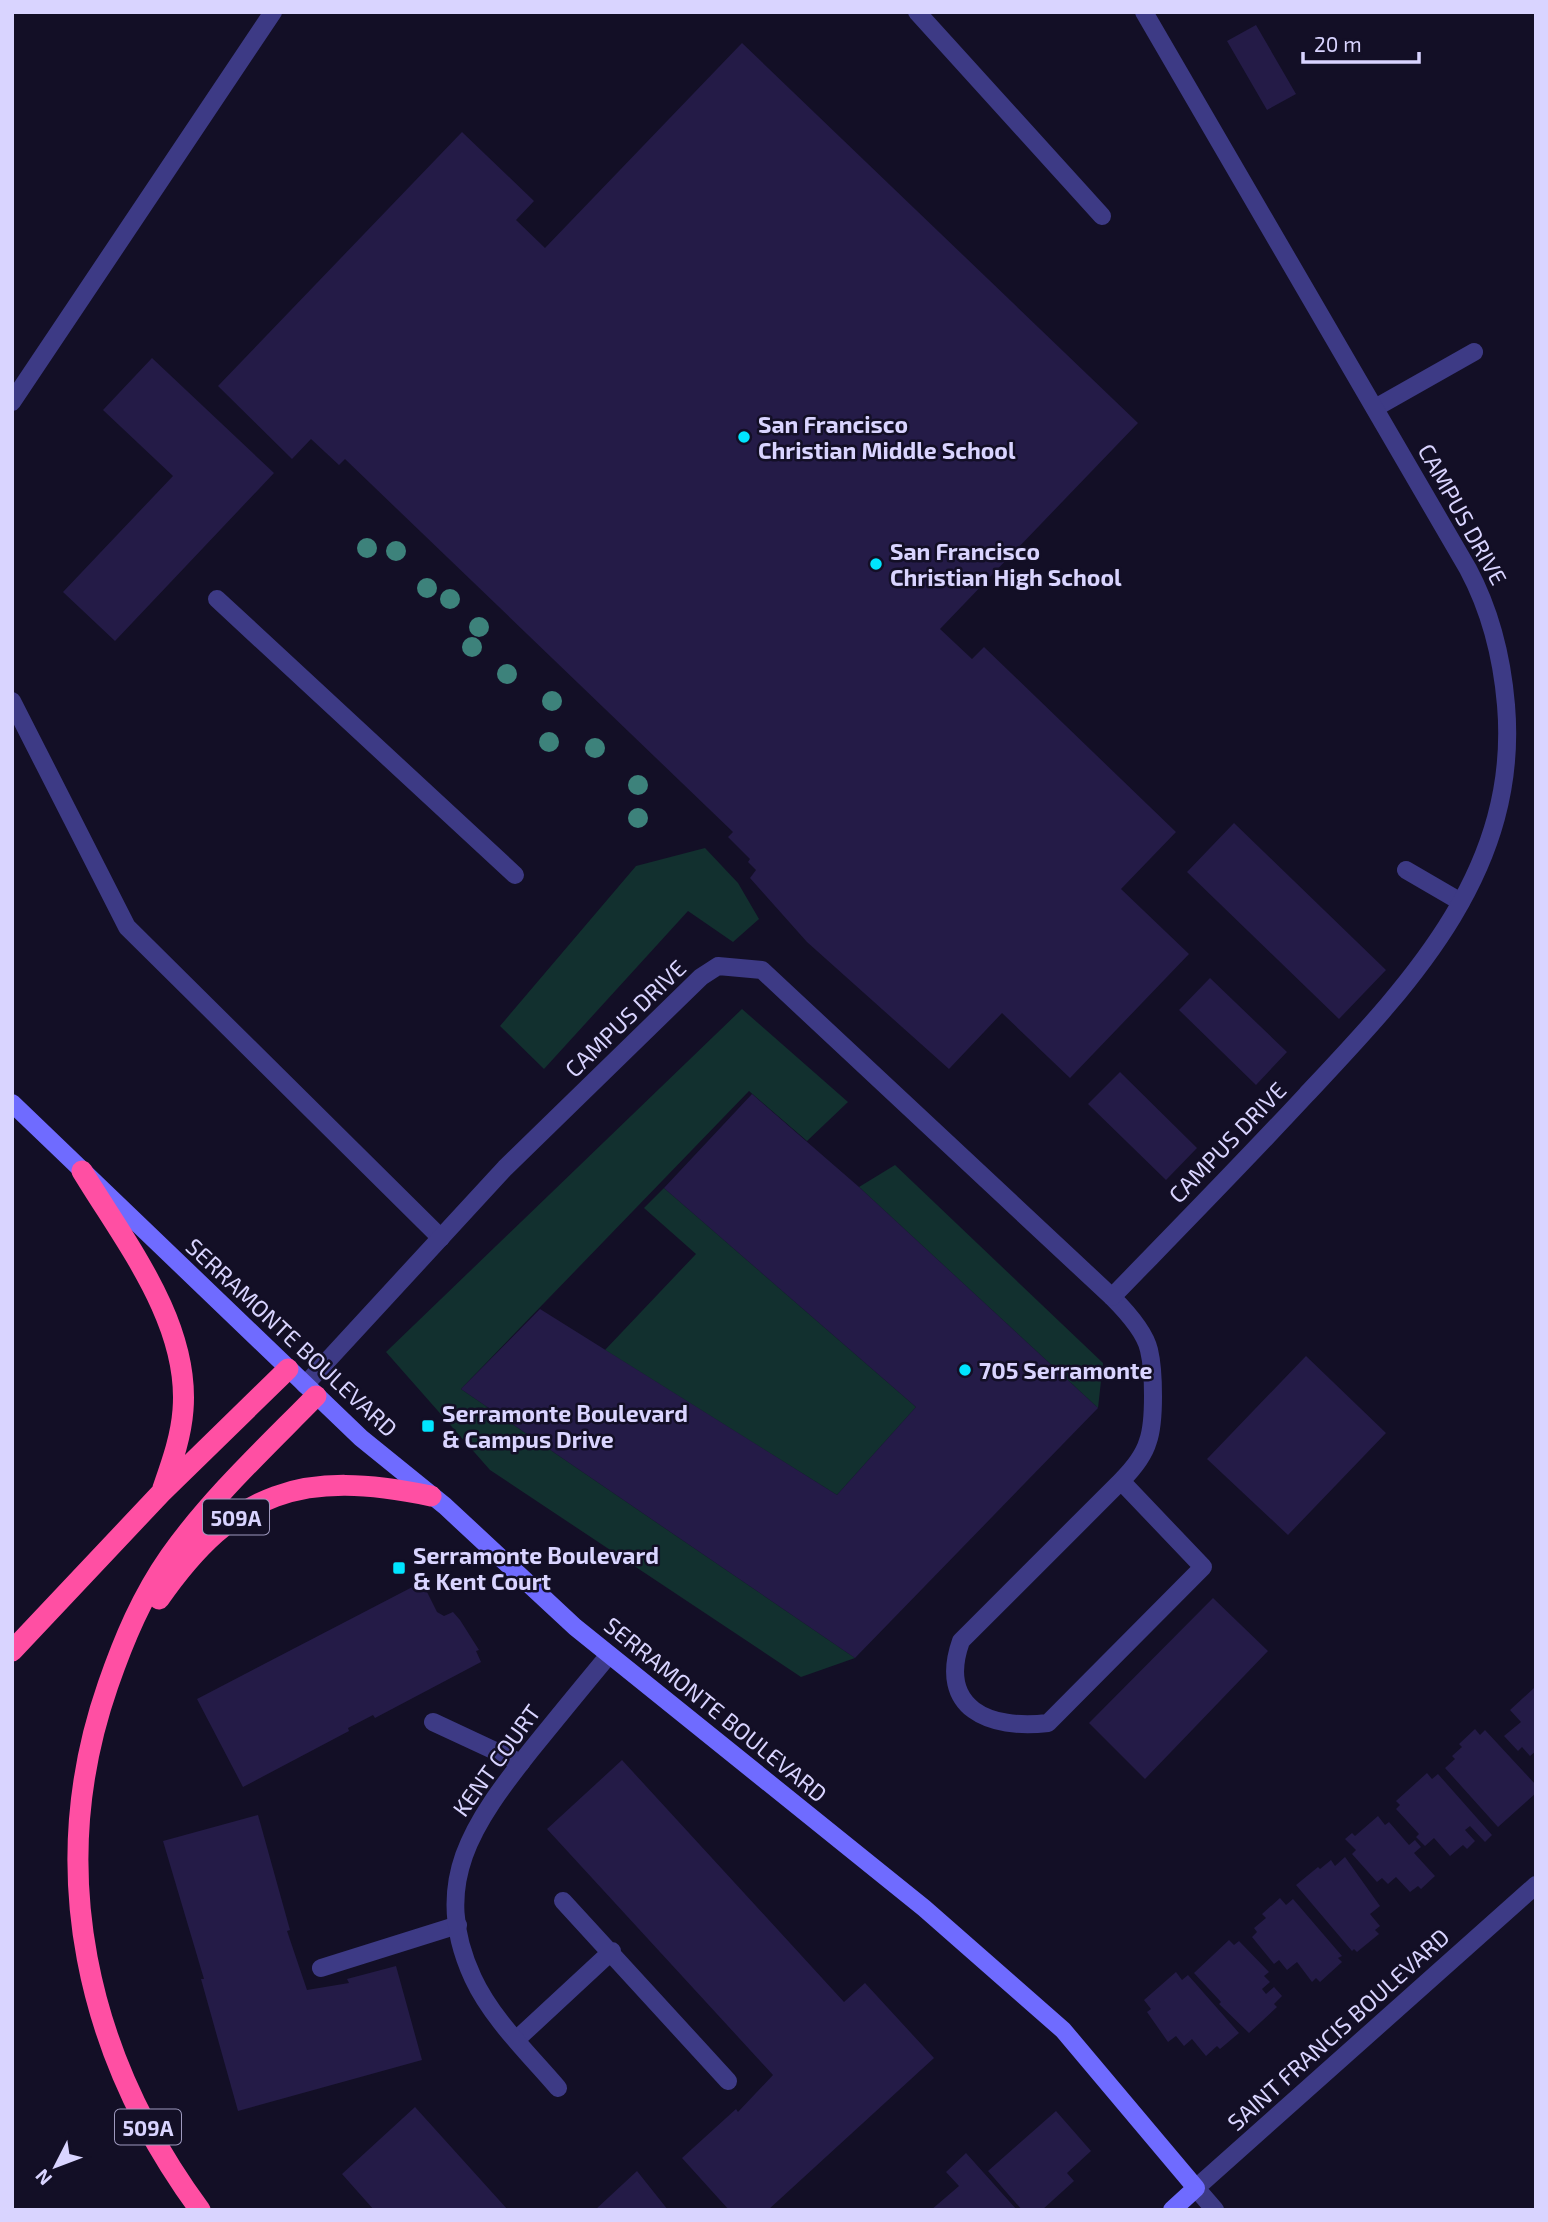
<svg xmlns="http://www.w3.org/2000/svg" width="1548" height="2222" font-family="'Exo 2',sans-serif">
  <style>
    .green { fill: #12302f }
    .building { fill: #241b47 }
    .lines { fill: none; stroke-linecap: round; stroke-linejoin: round }
    .lane { stroke: #3d3a85; stroke-width: 18 }
    .street { stroke: #3d3a85; stroke-width: 18 }
    .secondary { stroke: #6f6bff; stroke-width: 18 }
    .highway { stroke: #ff4fa3; stroke-width: 21 }
    .tree { fill: #3d827b }
    .poi-dot { fill: #00e5ff; stroke: #130f26; stroke-width: 2.5 }
    .labels { text-anchor: middle; dominant-baseline: central; stroke-width: 5; stroke-linejoin: round; paint-order: stroke }
    .shield { fill: #130f26; stroke: #9e99be; stroke-width: 2 }
    .shield-label { font-size: 21px; font-weight: bold; fill: #d9d4ff }
    .poi-label { font-size: 23px; font-weight: bold; fill: #d9d4ff; stroke: #130f26; text-anchor: start }
    .street-label { font-size: 23px; fill: #d9d4ff; stroke: #130f26 }
  </style>
  <rect width="100%" height="100%" fill="#130f26"/>
  <path class="green" d="M 705,848 L 738,883 L 759,919 L 733,942 L 688,911 L 544,1069 L 500,1026 L 636,866 Z
    M 742,1009 L 848,1102 L 807,1141 L 749,1091 L 461,1389 L 855,1658 L 801,1677 L 490,1470 L 386,1352 Z
    M 895,1165 L 1103,1363 L 1098,1408 L 859,1187 Z
    M 664,1188 L 916,1407 L 837,1495 L 605,1350 L 696,1254 L 644,1208 Z"/>
  <path class="building" d="M 1256,25 L 1296,94 L 1267,110 L 1227,41 Z
    M 742,43 L 1138,423 L 940,629 L 972,659 L 984,647 L 1176,832 L 1121,889 L 1189,954 L 1070,1078 L 1002,1013 L 949,1069 L 807,942 L 750,878 L 756,870 L 748,862 L 750,859 L 728,837 L 733,832 L 345,459 L 339,465 L 311,439 L 292,459 L 218,386 L 462,132 L 534,201 L 516,220 L 545,248 Z
    M 152,358 L 274,473 L 115,641 L 63,592 L 173,476 L 103,410 Z
    M 1234,823 L 1386,970 L 1339,1019 L 1187,872 Z
    M 1210,978 L 1287,1052 L 1256,1085 L 1179,1010 Z
    M 1120,1072 L 1197,1148 L 1166,1180 L 1088,1104 Z
    M 752,1094 L 859,1187 L 1098,1408 L 855,1658 L 461,1389 L 540,1309 L 837,1495 L 916,1407 L 664,1188 Z
    M 1306,1356 L 1386,1433 L 1288,1535 L 1207,1459 Z
    M 422,1582 L 437,1612 L 444,1616 L 453,1612 L 460,1620 L 479,1650 L 476,1651 L 481,1662 L 375,1718 L 373,1715 L 348,1728 L 349,1731 L 243,1787 L 197,1699 Z
    M 1213,1598 L 1268,1651 L 1145,1779 L 1089,1723 Z
    M 1534,1688 L 1536,1751 L 1530,1756 L 1522,1747 L 1518,1751 L 1504,1736 L 1521,1722 L 1510,1710 Z
    M 1475,1729 L 1480,1735 L 1485,1730 L 1536,1785 L 1536,1793 L 1498,1827 L 1445,1768 L 1455,1759 L 1452,1756 L 1462,1747 L 1459,1744 Z
    M 622,1760 L 844,2002 L 865,1983 L 934,2058 L 768,2210 L 729,2210 L 682,2158 L 736,2109 L 738,2112 L 773,2075 L 547,1829 Z
    M 1427,1773 L 1432,1779 L 1438,1774 L 1492,1835 L 1485,1842 L 1470,1826 L 1465,1830 L 1475,1841 L 1467,1849 L 1463,1845 L 1450,1856 L 1434,1838 L 1425,1846 L 1416,1837 L 1419,1834 L 1396,1809 L 1400,1805 L 1396,1801 Z
    M 258,1815 L 290,1930 L 287,1931 L 307,1990 L 349,1983 L 347,1979 L 396,1966 L 422,2060 L 238,2111 L 201,1979 L 204,1979 L 163,1841 Z
    M 1378,1816 L 1385,1825 L 1389,1822 L 1409,1845 L 1415,1840 L 1421,1847 L 1414,1853 L 1435,1876 L 1421,1889 L 1418,1886 L 1410,1892 L 1396,1877 L 1388,1884 L 1382,1878 L 1377,1882 L 1352,1854 L 1356,1850 L 1345,1839 L 1352,1833 L 1355,1836 Z
    M 1345,1857 L 1380,1906 L 1370,1914 L 1380,1926 L 1375,1930 L 1379,1934 L 1357,1952 L 1354,1949 L 1352,1951 L 1296,1885 L 1318,1867 L 1320,1869 L 1331,1860 L 1335,1866 Z
    M 1280,1898 L 1286,1905 L 1293,1899 L 1342,1956 L 1338,1958 L 1342,1962 L 1320,1982 L 1316,1978 L 1312,1982 L 1297,1962 L 1287,1970 L 1279,1960 L 1274,1964 L 1252,1937 L 1257,1932 L 1254,1928 L 1266,1918 L 1262,1914 Z
    M 1229,1940 L 1234,1945 L 1239,1941 L 1269,1972 L 1264,1976 L 1270,1982 L 1262,1989 L 1266,1994 L 1274,1987 L 1282,1996 L 1274,2004 L 1277,2007 L 1249,2033 L 1219,2004 L 1221,2002 L 1194,1973 Z
    M 1176,1972 L 1182,1980 L 1188,1975 L 1239,2033 L 1220,2049 L 1217,2046 L 1206,2056 L 1192,2039 L 1184,2046 L 1176,2036 L 1168,2042 L 1147,2012 L 1151,2009 L 1144,2000 Z
    M 415,2107 L 508,2210 L 374,2210 L 342,2174 Z
    M 1056,2111 L 1091,2151 L 1067,2173 L 1074,2181 L 1042,2210 L 1022,2210 L 988,2171 Z
    M 966,2153 L 1017,2210 L 931,2210 L 959,2186 L 946,2172 Z
    M 637,2171 L 668,2210 L 595,2210 Z"/>
  <g class="lines">
    <path class="lane" d="M 917,12 L 1102,216
      M 12,402 L 273,12
      M 1375,408 L 1474,352
      M 217,599 L 515,875
      M 12,701 L 127,927 L 441,1238
      M 1406,870 L 1461,902
      M 1112,1297 C 1125,1310 1145,1332 1149,1350 C 1154,1371 1155,1421 1148,1441 C 1144,1455 1131,1471 1121,1481 L 961,1641 C 937,1709 990,1730 1048,1723 L 1203,1567 L 1121,1481
      M 433,1722 L 521,1763
      M 563,1901 L 728,2081
      M 321,1968 L 458,1925
      M 517,2039 L 612,1951"/>
    <path class="street" d="M 305,1385 L 505,1168 L 701,977 L 718,966 L 762,970 L 1112,1297 C 1177,1230 1242,1164 1306,1095 C 1410,984 1520,871 1506,705 C 1502,658 1491,612 1468,569 L 1144,12
      M 558,2088 C 529,2054 492,2019 473,1978 C 429,1883 474,1822 531,1750 C 557,1718 583,1686 609,1655
      M 1215,2210 L 1196,2188 L 1536,1885"/>
    <path class="secondary" d="M 12,1103 L 361,1438 L 445,1506 L 575,1627 L 924,1908 L 1063,2030 L 1196,2188 L 1172,2210"/>
    <path class="highway" d="M 82,1171 C 125,1242 190,1323 183,1410 C 181,1437 172,1462 163,1488
      M 159,1599 C 235,1490 303,1469 431,1496
      M 12,1651 L 161,1493 L 288,1369
      M 200,2210 C 86,2055 44,1869 108,1685 C 124,1639 142,1596 170,1556 C 211,1498 266,1447 316,1396"/>
  </g>
  <g class="tree">
    <circle cx="367" cy="548" r="10"/>
    <circle cx="396" cy="551" r="10"/>
    <circle cx="427" cy="588" r="10"/>
    <circle cx="450" cy="599" r="10"/>
    <circle cx="479" cy="627" r="10"/>
    <circle cx="472" cy="647" r="10"/>
    <circle cx="507" cy="674" r="10"/>
    <circle cx="552" cy="701" r="10"/>
    <circle cx="549" cy="742" r="10"/>
    <circle cx="595" cy="748" r="10"/>
    <circle cx="638" cy="785" r="10"/>
    <circle cx="638" cy="818" r="10"/>
  </g>
  <g class="poi-dot">
    <circle cx="744" cy="437" r="7"/>
    <circle cx="876" cy="564" r="7"/>
    <circle cx="965" cy="1370" r="7"/>
    <rect x="421" y="1419" width="14" height="14" rx="3.5"/>
    <rect x="392" y="1561" width="14" height="14" rx="3.5"/>
  </g>
  <g class="labels">
    <g class="shield">
      <rect x="203" y="1499.5" width="66" height="35" rx="5"/>
      <rect x="115" y="2109.5" width="66" height="35" rx="5"/>
    </g>
    <g class="shield-label">
      <text x="236" y="1517">509A</text>
      <text x="148" y="2127">509A</text>
    </g>
    <g class="poi-label">
      <text x="758" y="424">San Francisco<tspan x="758" dy="26">Christian Middle School</tspan></text>
      <text x="890" y="551">San Francisco<tspan x="890" dy="26">Christian High School</tspan></text>
      <text x="979" y="1370">705 Serramonte</text>
      <text x="442" y="1413">Serramonte Boulevard<tspan x="442" dy="26">&amp; Campus Drive</tspan></text>
      <text x="413" y="1555">Serramonte Boulevard<tspan x="413" dy="26">&amp; Kent Court</tspan></text>
    </g>
    <g class="street-label">
      <text transform="translate(1463 514) rotate(61)">CAMPUS DRIVE</text>
      <text transform="translate(625 1018) rotate(-44)">CAMPUS DRIVE</text>
      <text transform="translate(1227 1142) rotate(-46)">CAMPUS DRIVE</text>
      <text transform="translate(292 1337) rotate(43)">SERRAMONTE BOULEVARD</text>
      <text transform="translate(716 1709) rotate(39)">SERRAMONTE BOULEVARD</text>
      <text transform="translate(496 1760) rotate(-54)">KENT COURT</text>
      <text transform="translate(1338 2029) rotate(-42)">SAINT FRANCIS BOULEVARD</text>
    </g>
  </g>
  <rect width="1548" height="2222" fill="none" stroke="#d9d4ff" stroke-width="28"/>
  <g transform="translate(56 2166) rotate(228)" stroke="#130f26" stroke-width="5" paint-order="stroke">
  <path d="M0-5L12 26L0 18L-12 26Z" fill="#d9d4ff"/>
  <text y="-10" font-size="19" font-weight="bold" text-anchor="middle" fill="#d9d4ff">N</text>
  </g>
  <path d="M1303 52v10h116v-10" fill="none" stroke="#d9d4ff" stroke-width="3.5"/>
  <text x="1314" y="52" font-size="21" fill="#d9d4ff" stroke="#130f26" stroke-width="5" paint-order="stroke">20 m</text>
</svg>
